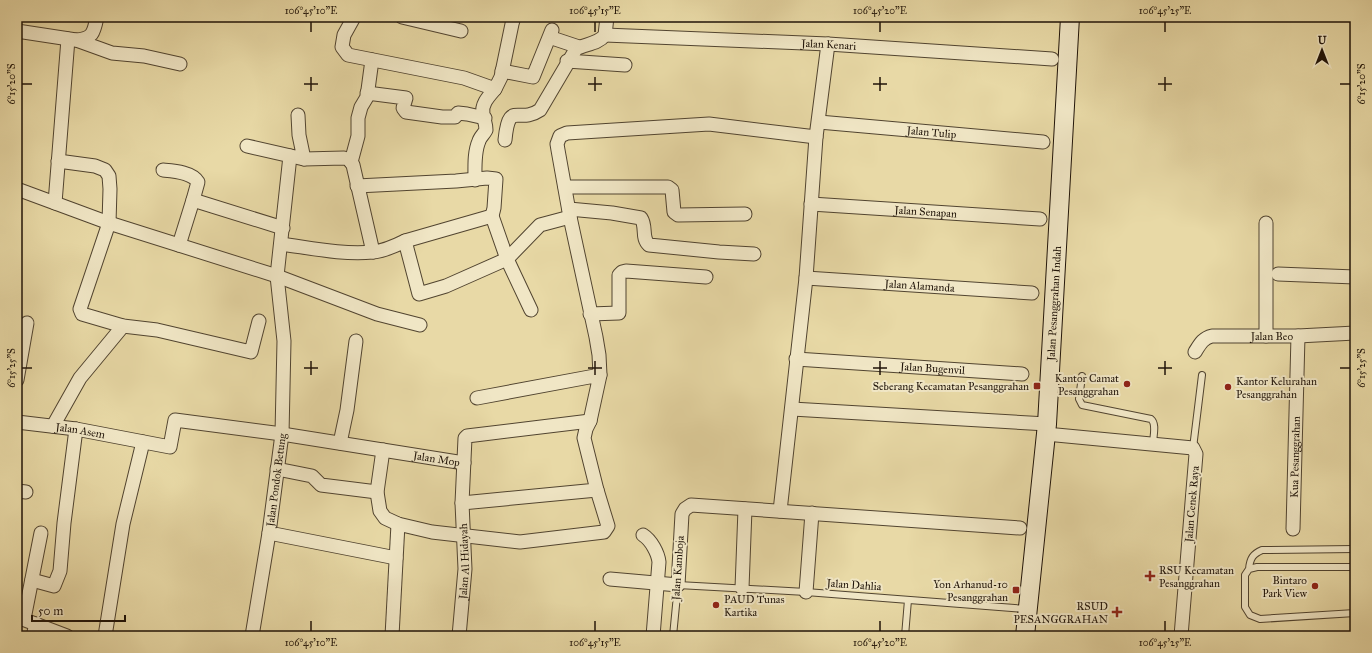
<svg xmlns="http://www.w3.org/2000/svg" width="1372" height="653" font-family="'IM FELL Great Primer',serif">
  <style>
    .lines { fill: none; stroke-linecap: round; stroke-linejoin: round }
    .lane-casing { stroke: #514430; stroke-width: 8 }
    .street-casing { stroke: #514430; stroke-width: 15 }
    .secondary-casing { stroke: #1f1308; stroke-width: 20 }
    .lane { stroke: #f0e6c5; stroke-width: 6 }
    .street { stroke: #f0e6c5; stroke-width: 13 }
    .secondary { stroke: #f0e6c5; stroke-width: 18 }
    .ticks { fill: none; stroke: #1f1308; stroke-width: 1.5 }
    .poi-dot { fill: #8f2418; stroke: #f0e6c5; stroke-width: 1.5 }
    .labels { text-anchor: middle; dominant-baseline: central; stroke-width: 4; stroke-linejoin: round; paint-order: stroke }
    .street-label { font-size: 11px; fill: #1f1308; stroke: #f0e6c5 }
    .poi-label { font-size: 11px; fill: #1f1308; stroke: #f0e6c5; text-anchor: end }
    .neatline { fill: none; stroke: #1f1308; stroke-width: 1.5 }
    .ticks-label { font-size: 10px; text-anchor: middle; fill: #1f1308 }
  </style>
  <rect width="100%" height="100%" fill="#e8d9a6"/>
  <filter id="stains"><feTurbulence type="fractalNoise" baseFrequency=".005" numOctaves="4"/><feColorMatrix values="0 0 0 0 .2 0 0 0 0 .09 0 0 0 0 .02 0 0 0 .5 -.17"/></filter>
  <radialGradient id="worn" r=".72"><stop offset=".6" stop-color="#630" stop-opacity="0"/><stop offset="1" stop-color="#630" stop-opacity=".3"/></radialGradient>
  <g class="lines">
    <g class="lane-casing">
      <path id="lane" d="M 1082,376 L 1079,399 L 1082,405 L 1151,419 C 1157,424 1153,436 1153,444
        M 1193,448 L 1202,375
        M 1355,567 L 1257,567 L 1249,569 L 1245,575 L 1245,607 L 1250,615 L 1260,619 L 1355,613
        M 1249,569 C 1250,558 1253,554 1262,550 L 1355,549
        M 673,636 L 678,585 L 806,592 L 1026,609
        M 905,636 L 908,600"/>
    </g>
    <g class="street-casing">
      <g id="street">
        <path d="M 354,17 L 344,35 L 342,47 L 348,55 L 464,78 L 495,89 L 501,77 L 512,24 L 514,17"/>
        <path d="M 402,17 L 461,31"/>
        <path d="M 17,31 L 76,40 C 93,39 94,32 97,17"/>
        <path id="s1" d="M 605,35 L 828,44 L 1052,59"/>
        <path d="M 552,38 L 579,47"/>
        <path d="M 76,40 L 112,53 L 144,56 L 180,64"/>
        <path d="M 567,61 L 625,65"/>
        <path d="M 502,71 L 533,77 L 552,30"/>
        <path d="M 367,93 L 406,98 L 403,108 L 406,112 L 442,117 L 455,117 L 458,113 L 467,114 L 485,118"/>
        <path id="s2" d="M 819,122 L 1043,142"/>
        <path d="M 505,140 C 509,99 518,125 540,110 L 576,49 C 585,44 598,44 605,35 L 607,17"/>
        <path d="M 247,146 L 304,159 L 299,135 L 298,115"/>
        <path d="M 304,159 L 344,158 C 349,159 350,161 353,165 L 373,252"/>
        <path d="M 58,161 L 95,166 L 105,170 L 109,176 L 110,189 L 109,223 L 80,309 L 82,314 L 123,326 L 157,330 L 251,352 L 259,321"/>
        <path d="M 351,162 L 358,136 L 358,118 L 361,107 L 367,97 L 372,60"/>
        <path d="M 163,170 C 174,171 192,172 198,182 L 193,200"/>
        <path d="M 475,180 C 475,167 474,152 479,141 C 480,137 484,134 486,130 C 486,124 484,120 483,114 C 481,104 489,96 495,89"/>
        <path d="M 357,186 L 456,181 L 487,178 L 496,179 L 494,208 L 492,216"/>
        <path d="M 565,187 L 668,187 L 672,190 L 674,212 L 678,215 L 745,214"/>
        <path d="M 17,189 L 109,223 L 277,276 L 377,314 L 420,325"/>
        <path d="M 55,203 L 68,39"/>
        <path id="s3" d="M 811,204 L 1040,219"/>
        <path d="M 569,209 L 612,213 L 641,218 C 647,227 641,238 649,245 L 719,252 L 754,254"/>
        <path d="M 1266,223 L 1266,336"/>
        <path d="M 405,241 L 492,216 L 507,259 L 531,310"/>
        <path d="M 281,244 C 311,248 343,255 373,252 C 384,251 395,246 405,241 L 419,294 L 446,286 L 507,259 L 540,225 L 570,217"/>
        <path d="M 179,245 L 193,200 L 283,228"/>
        <path d="M 1278,274 L 1355,277"/>
        <path id="s4" d="M 806,278 L 1032,293"/>
        <path d="M 590,314 L 619,313 L 619,275 L 622,272 L 626,271 L 706,277"/>
        <path id="s5" d="M 1195,352 C 1200,344 1203,338 1212,336 L 1298,336 L 1355,333"/>
        <path id="s6" d="M 796,359 L 1022,374"/>
        <path d="M 600,375 L 599,355 L 596,337 L 570,217 L 558,150 L 557,144 L 560,136 L 567,133 L 709,124 L 816,137"/>
        <path d="M 17,380 L 27,323"/>
        <path d="M 792,409 L 1047,424"/>
        <path id="s7" d="M 17,422 L 76,429 L 170,447 L 175,420 L 282,434 L 464,463"/>
        <path d="M 53,426 L 80,378 L 123,326"/>
        <path d="M 1046,434 L 1193,448 L 1196,454 L 1181,636"/>
        <path d="M 340,443 L 347,410 L 356,341"/>
        <path d="M 383,450 L 377,492 L 380,511 L 385,518 L 398,524 L 432,532 L 520,542 L 604,532 L 608,526 L 597,490"/>
        <path d="M 277,469 L 312,476 L 321,485 L 377,492"/>
        <path d="M 17,491 L 26,492"/>
        <path d="M 462,503 L 597,490 L 584,438 L 586,429 L 590,421 L 600,375 L 477,398"/>
        <path d="M 780,511 L 806,278 L 816,137 L 828,44"/>
        <path id="s8" d="M 1293,529 L 1298,336"/>
        <path d="M 269,533 L 396,558"/>
        <path d="M 643,535 C 651,540 658,553 659,562 L 653,636"/>
        <path d="M 610,579 L 678,585 L 682,514 L 685,509 L 691,505 L 1020,528"/>
        <path d="M 32,580 L 54,586 L 60,571 L 64,523 L 76,429"/>
        <path d="M 742,588 L 745,509"/>
        <path d="M 806,592 L 812,513"/>
        <path d="M 17,617 L 67,636"/>
        <path d="M 24,619 L 41,533"/>
        <path d="M 33,636 L 36,624"/>
        <path d="M 105,636 L 123,524 L 143,442"/>
        <path id="s9" d="M 252,636 L 269,533 L 282,434 L 284,341 L 277,276 L 290,156"/>
        <path d="M 392,636 L 398,524"/>
        <path id="s10" d="M 459,636 L 465,569 L 462,503 L 465,438 L 467,436 L 590,421"/>
      </g>
    </g>
    <g class="secondary-casing">
      <g id="secondary">
        <path id="s11" d="M 1025,636 L 1047,424 L 1070,17"/>
      </g>
    </g>
    <use href="#lane" class="lane"/>
    <use href="#street" class="street"/>
    <use href="#secondary" class="secondary"/>
  </g>
  <path class="ticks" d="M 311,22 L 311,32M 595,22 L 595,32M 880,22 L 880,32M 1165,22 L 1165,32M 311,77 L 311,91M 595,77 L 595,91M 880,77 L 880,91M 1165,77 L 1165,91M 22,84 L 32,84M 304,84 L 318,84M 588,84 L 602,84M 873,84 L 887,84M 1158,84 L 1172,84M 1340,84 L 1350,84M 311,361 L 311,375M 595,361 L 595,375M 880,361 L 880,375M 1165,361 L 1165,375M 22,368 L 32,368M 304,368 L 318,368M 588,368 L 602,368M 873,368 L 887,368M 1158,368 L 1172,368M 1340,368 L 1350,368M 311,621 L 311,631M 595,621 L 595,631M 880,621 L 880,631M 1165,621 L 1165,631"/>
  <g class="poi-dot">
    <circle cx="1127" cy="384" r="4"/>
    <rect x="1033" y="382" width="8" height="8" rx="2"/>
    <circle cx="1228" cy="387" r="4"/>
    <path d="M1148 570h4v4h4v4h-4v4h-4v-4h-4v-4h4z"/>
    <circle cx="1315" cy="586" r="4"/>
    <rect x="1012" y="586" width="8" height="8" rx="2"/>
    <circle cx="716" cy="605" r="4"/>
    <path d="M1115 606h4v4h4v4h-4v4h-4v-4h-4v-4h4z"/>
  </g>
  <g class="labels">
    <g class="street-label">
      <text stroke="none"><textPath href="#s1" startOffset="224">Jalan Kenari</textPath></text>
      <text stroke="none"><textPath href="#s2" startOffset="113">Jalan Tulip</textPath></text>
      <text stroke="none"><textPath href="#s3" startOffset="115">Jalan Senapan</textPath></text>
      <text stroke="none"><textPath href="#s4" startOffset="114">Jalan Alamanda</textPath></text>
      <text stroke="none"><textPath href="#s11" startOffset="334">Jalan Pesanggrahan Indah</textPath></text>
      <text stroke="none"><textPath href="#s5" startOffset="84">Jalan Beo</textPath></text>
      <text stroke="none"><textPath href="#s6" startOffset="137">Jalan Bugenvil</textPath></text>
      <text stroke="none"><textPath href="#s7" startOffset="64">Jalan Asem</textPath></text>
      <text stroke="none"><textPath href="#s8" startOffset="72">Kua Pesanggrahan</textPath></text>
      <text stroke="none"><textPath href="#s7" startOffset="447">Jalan Mop</textPath></text>
      <text stroke="none"><textPath href="#s9" startOffset="158">Jalan Pondok Betung</textPath></text>
      <text transform="translate(1192 504) rotate(-85)">Jalan Cenek Raya</text>
      <text stroke="none"><textPath href="#s10" startOffset="75">Jalan Al Hidayah</textPath></text>
      <text transform="translate(678 568) rotate(-86)">Jalan Kamboja</text>
      <text transform="translate(854 585) rotate(4)">Jalan Dahlia</text>
    </g>
    <g class="poi-label">
      <text x="1119" y="378">Kantor Camat<tspan x="1119" dy="13">Pesanggrahan</tspan></text>
      <text x="1236" y="381" text-anchor="start">Kantor Kelurahan<tspan x="1236" dy="13">Pesanggrahan</tspan></text>
      <text x="1029" y="386">Seberang Kecamatan Pesanggrahan</text>
      <text x="1159" y="570" text-anchor="start">RSU Kecamatan<tspan x="1159" dy="13">Pesanggrahan</tspan></text>
      <text x="1307" y="580">Bintaro<tspan x="1307" dy="13">Park View</tspan></text>
      <text x="1008" y="584">Yon Arhanud-10<tspan x="1008" dy="13">Pesanggrahan</tspan></text>
      <text x="724" y="599" text-anchor="start">PAUD Tunas<tspan x="724" dy="13">Kartika</tspan></text>
      <text x="1108" y="606">RSUD<tspan x="1108" dy="13">PESANGGRAHAN</tspan></text>
    </g>
  </g>
  <rect width="1372" height="653" fill="none" stroke="#e8d9a6" stroke-width="44"/>
  <g transform="translate(1322 50)" stroke="#f0e6c5" stroke-width="3" paint-order="stroke">
  <path d="M0-3L7 15L0 10L-7 15Z" fill="#1f1308"/>
  <text y="-6" font-size="11" font-weight="bold" text-anchor="middle" fill="#1f1308">U</text>
  </g>
  <path d="M32 615v6h93v-6" fill="none" stroke="#1f1308" stroke-width="2"/>
  <text x="38" y="615" font-size="12" fill="#1f1308" stroke="#f0e6c5" stroke-width="3" paint-order="stroke">50 m</text>
  <rect x="22" y="22" width="1328" height="609" class="neatline"/>
  <g class="ticks-label">
    <text x="311" y="14">106°45'10"E</text>
    <text x="595" y="14">106°45'15"E</text>
    <text x="880" y="14">106°45'20"E</text>
    <text x="1165" y="14">106°45'25"E</text>
    <text transform="translate(11 84) rotate(-90)" y="4">6°15'20"S</text>
    <text transform="translate(1361 84) rotate(-90)" y="4">6°15'20"S</text>
    <text transform="translate(11 368) rotate(-90)" y="4">6°15'25"S</text>
    <text transform="translate(1361 368) rotate(-90)" y="4">6°15'25"S</text>
    <text x="311" y="646">106°45'10"E</text>
    <text x="595" y="646">106°45'15"E</text>
    <text x="880" y="646">106°45'20"E</text>
    <text x="1165" y="646">106°45'25"E</text>
  </g>
  <rect width="100%" height="100%" filter="url(#stains)"/>
  <rect width="100%" height="100%" fill="url(#worn)"/>
</svg>
